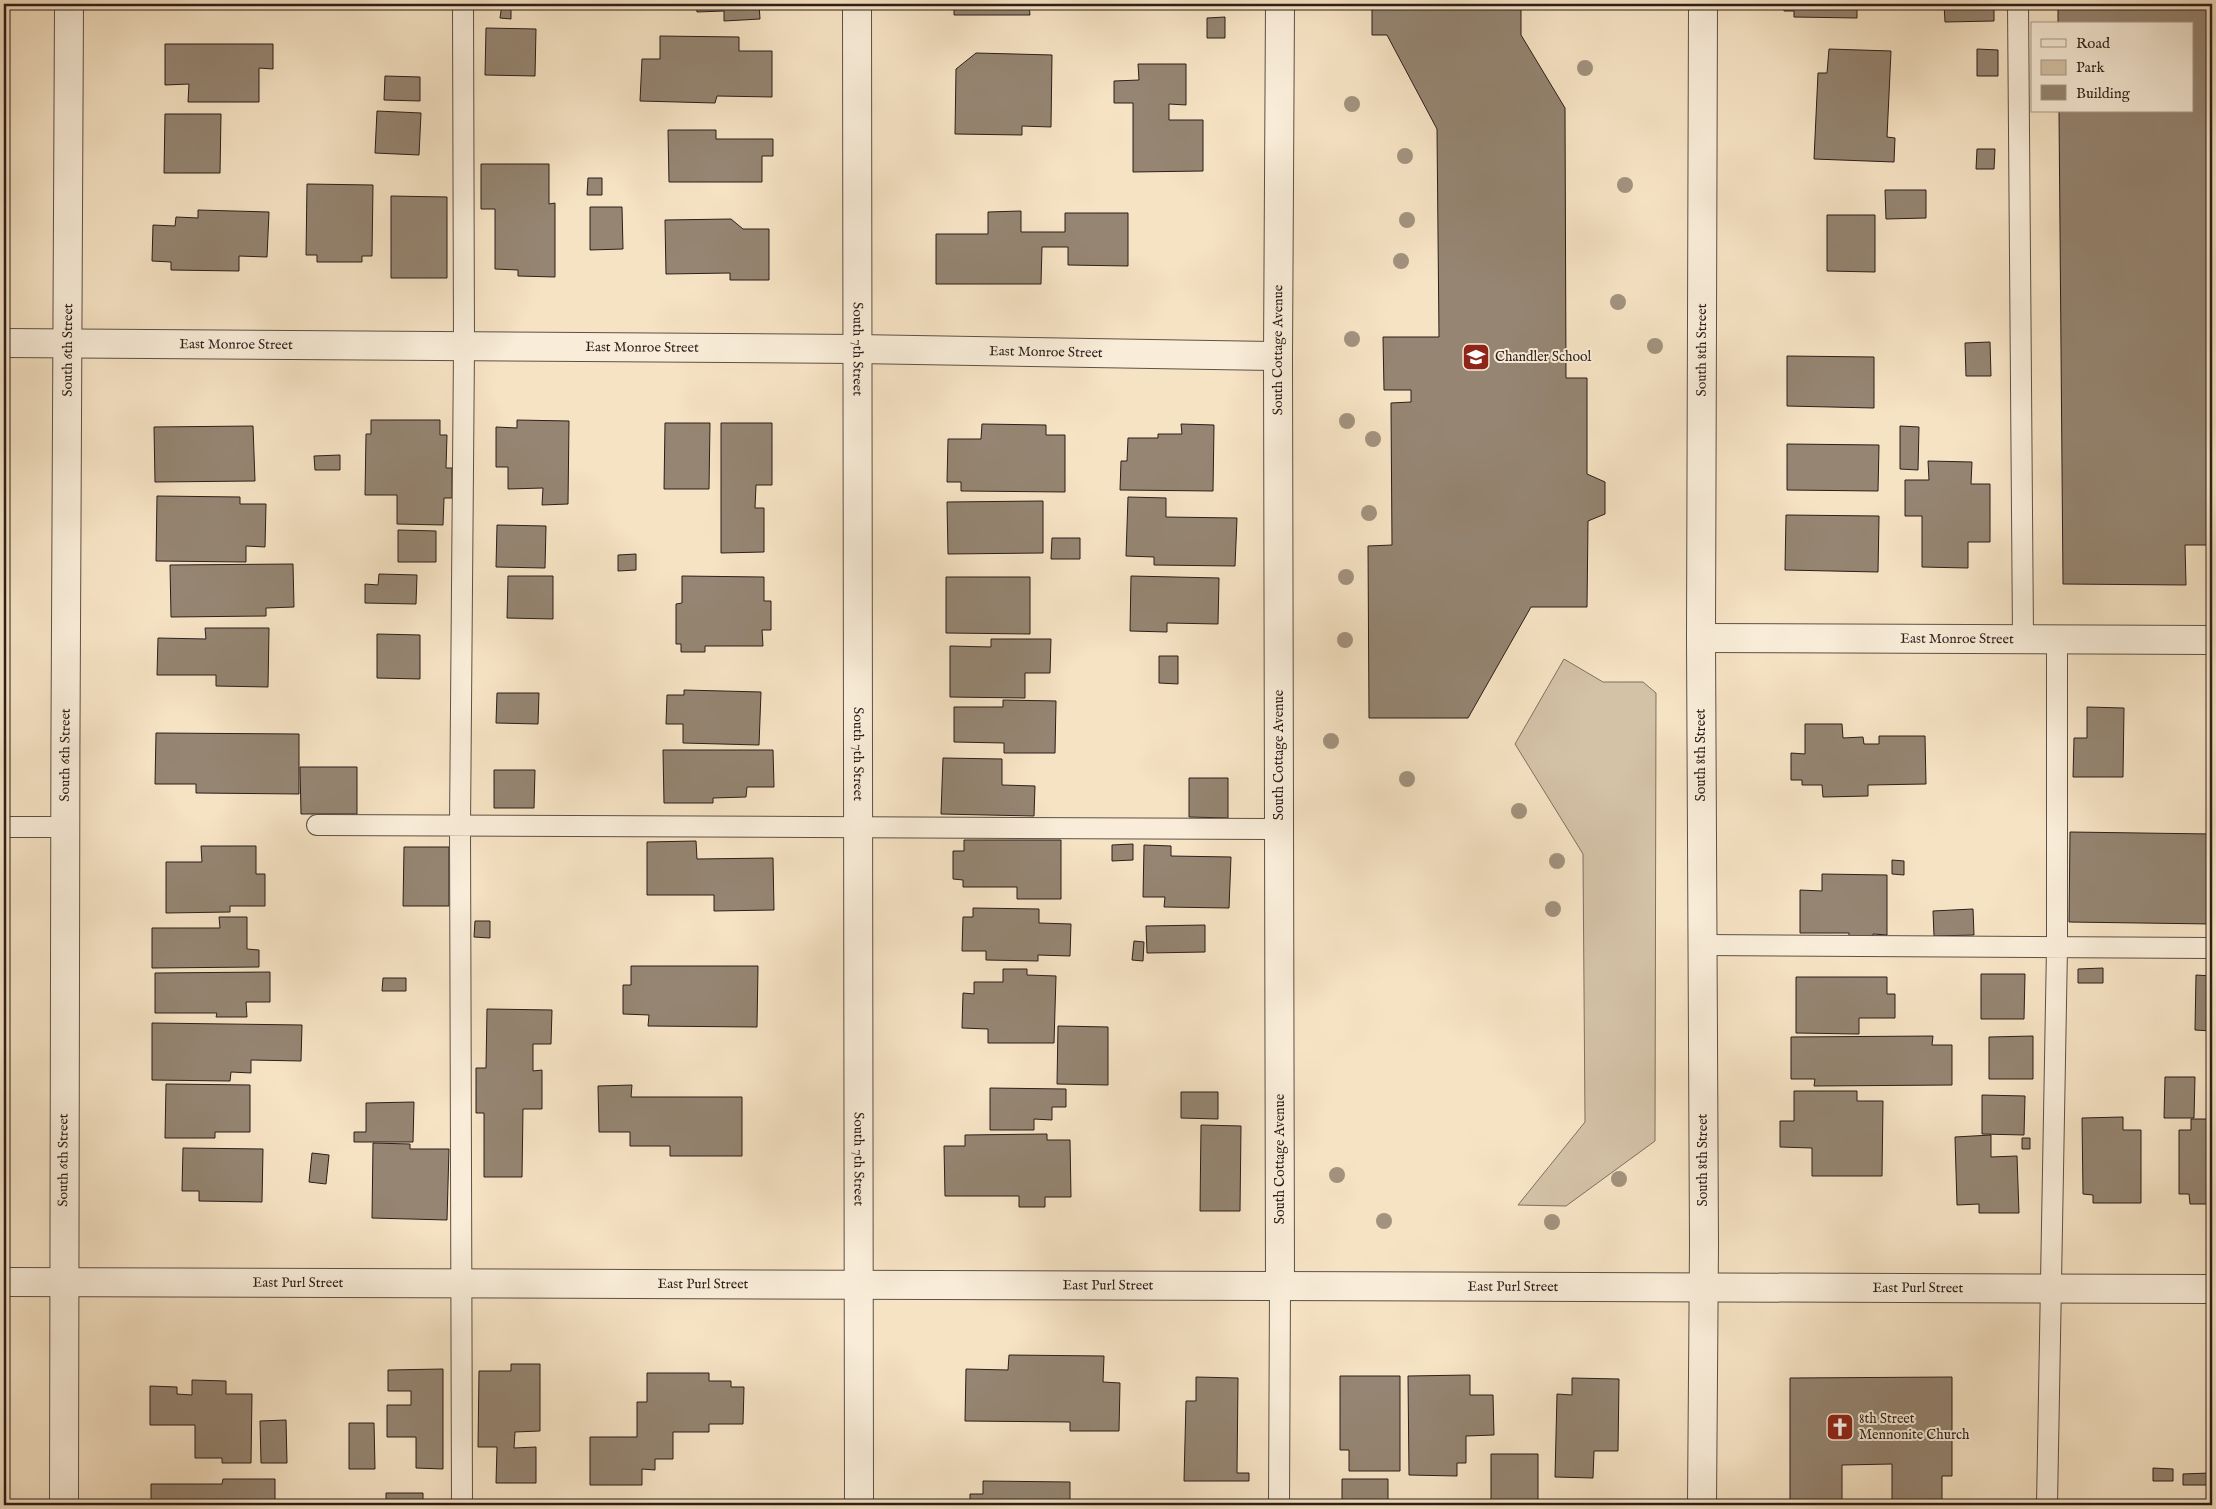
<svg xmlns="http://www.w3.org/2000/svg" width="2216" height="1509" font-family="'IM FELL English',serif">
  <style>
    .green { fill: #d4c2a7; stroke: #807060 }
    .building { fill: #958572; stroke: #2c1f1a }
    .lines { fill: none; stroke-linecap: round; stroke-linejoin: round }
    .lane-casing { stroke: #5e5044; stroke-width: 22 }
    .street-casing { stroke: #5e5044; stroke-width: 30 }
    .lane { stroke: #f9edd9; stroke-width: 20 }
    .street { stroke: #f9edd9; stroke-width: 28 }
    .tree { fill: #a2927e }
    .labels { text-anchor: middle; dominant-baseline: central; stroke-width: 4; stroke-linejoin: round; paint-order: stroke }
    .street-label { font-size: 14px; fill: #2c1f1a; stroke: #f9edd9 }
    .poi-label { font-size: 14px; fill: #2c1f1a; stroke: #f9edd9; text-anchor: start }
  </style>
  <rect width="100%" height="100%" fill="#f6e3c4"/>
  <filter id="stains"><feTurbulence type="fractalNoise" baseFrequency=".004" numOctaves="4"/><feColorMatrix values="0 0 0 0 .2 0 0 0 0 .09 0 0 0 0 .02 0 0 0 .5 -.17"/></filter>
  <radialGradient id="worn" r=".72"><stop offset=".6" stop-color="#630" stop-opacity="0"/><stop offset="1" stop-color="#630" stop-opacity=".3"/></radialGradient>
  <path class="green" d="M 1564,659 L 1603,682 L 1643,682 L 1656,693 L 1655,1141 L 1566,1206 L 1518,1205 L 1585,1122 L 1583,854 L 1515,744 Z"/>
  <path class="building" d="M 502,4 L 511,4 L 511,19 L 500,18 Z
    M 696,4 L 759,4 L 760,19 L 724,21 L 724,11 L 697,12 Z
    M 954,4 L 1029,4 L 1030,15 L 954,15 Z
    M 1372,4 L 1521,4 L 1521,35 L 1565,108 L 1566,378 L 1587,378 L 1587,474 L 1605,482 L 1605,514 L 1588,521 L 1587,607 L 1531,607 L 1468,718 L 1369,718 L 1368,546 L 1392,545 L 1391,403 L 1411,402 L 1411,390 L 1384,390 L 1383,337 L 1439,337 L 1437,129 L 1387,35 L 1372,35 Z
    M 1784,4 L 1857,4 L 1857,18 L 1794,17 L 1794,11 L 1784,11 Z
    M 1944,4 L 1994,4 L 1994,21 L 1945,22 Z
    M 2058,4 L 2212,4 L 2212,545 L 2185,545 L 2186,585 L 2063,584 L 2059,111 L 2192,111 L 2192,24 L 2058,24 Z
    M 1225,17 L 1225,38 L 1207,38 L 1207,18 Z
    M 486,28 L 536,29 L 535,76 L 485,75 Z
    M 660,36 L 739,37 L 739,51 L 772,51 L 772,97 L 717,96 L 715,103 L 640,101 L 642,59 L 660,59 Z
    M 165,44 L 273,44 L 273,69 L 259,68 L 259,102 L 188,102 L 189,84 L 165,85 Z
    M 1829,49 L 1891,51 L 1887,137 L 1895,138 L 1894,162 L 1814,159 L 1818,73 L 1827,73 Z
    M 1977,49 L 1998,50 L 1998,76 L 1977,76 Z
    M 976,53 L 1052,55 L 1051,127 L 1022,126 L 1022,135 L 955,134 L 956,69 Z
    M 1138,64 L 1186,64 L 1186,105 L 1169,104 L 1169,120 L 1203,120 L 1203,171 L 1133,172 L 1133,103 L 1114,103 L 1114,81 L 1139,80 Z
    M 385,76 L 420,77 L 420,101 L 384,100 Z
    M 377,111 L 421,113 L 419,155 L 375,153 Z
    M 165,114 L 221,114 L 220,173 L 164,173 Z
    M 668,130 L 716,130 L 716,139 L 773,139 L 773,156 L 762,156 L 762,182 L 669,182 Z
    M 1977,149 L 1995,149 L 1994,169 L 1976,169 Z
    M 481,164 L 549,164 L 549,204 L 555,203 L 555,277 L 518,276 L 518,270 L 495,269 L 495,209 L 481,209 Z
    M 588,178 L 602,178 L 602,195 L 587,195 Z
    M 307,184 L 373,185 L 372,256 L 362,256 L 362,262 L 317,262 L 317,255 L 306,255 Z
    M 1885,190 L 1926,190 L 1926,218 L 1886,219 Z
    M 391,196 L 447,197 L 447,278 L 391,278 Z
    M 590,207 L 622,207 L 623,249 L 590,250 Z
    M 198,210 L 269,212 L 267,257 L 239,256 L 239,271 L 171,270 L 171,262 L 152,261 L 153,225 L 175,226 L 176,217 L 198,218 Z
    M 1021,211 L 1021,232 L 1065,232 L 1065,213 L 1128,213 L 1128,266 L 1068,265 L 1068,247 L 1042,247 L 1041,284 L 936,284 L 936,234 L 988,234 L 988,212 Z
    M 1827,215 L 1875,215 L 1875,272 L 1827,271 Z
    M 731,219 L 743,229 L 769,229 L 769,280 L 730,280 L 730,273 L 666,274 L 665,220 Z
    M 1990,342 L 1991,376 L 1966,376 L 1965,343 Z
    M 1787,356 L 1874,357 L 1874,408 L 1787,406 Z
    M 371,420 L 440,420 L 440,435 L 447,435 L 446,468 L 452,468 L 452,498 L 444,498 L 443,525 L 397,524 L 397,495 L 365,495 L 366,434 L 371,434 Z
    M 517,420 L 569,421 L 568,504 L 542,505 L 543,488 L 508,489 L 508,467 L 496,467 L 496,427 L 517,428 Z
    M 665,423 L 710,423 L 709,489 L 664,489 Z
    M 721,423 L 772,423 L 772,485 L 756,485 L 755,508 L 764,508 L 764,552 L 721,553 Z
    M 982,424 L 1046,425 L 1046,435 L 1065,435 L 1065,492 L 961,491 L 961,482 L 947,482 L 948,439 L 981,439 Z
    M 1181,424 L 1214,425 L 1213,491 L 1120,490 L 1121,461 L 1127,461 L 1128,438 L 1158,438 L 1158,434 L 1182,434 Z
    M 253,426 L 255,481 L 155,482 L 154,427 Z
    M 1900,426 L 1919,427 L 1918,470 L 1900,469 Z
    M 1787,444 L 1879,445 L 1878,491 L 1787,490 Z
    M 340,455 L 340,470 L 315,470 L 314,456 Z
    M 1928,461 L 1972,462 L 1971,484 L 1990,484 L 1990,542 L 1968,542 L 1968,568 L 1922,567 L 1922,516 L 1905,516 L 1905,480 L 1929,480 Z
    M 157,496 L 240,497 L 240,504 L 266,504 L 265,547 L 246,546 L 246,562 L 156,561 Z
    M 1128,497 L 1166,498 L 1166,517 L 1237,518 L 1235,566 L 1154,565 L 1154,557 L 1126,556 Z
    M 1043,501 L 1043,553 L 948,554 L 947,502 Z
    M 1786,515 L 1879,516 L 1878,572 L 1785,570 Z
    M 497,525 L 546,526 L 545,568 L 496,567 Z
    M 398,530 L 436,531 L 436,562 L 398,562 Z
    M 1052,538 L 1080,538 L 1080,559 L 1051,559 Z
    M 636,554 L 636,570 L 618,571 L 618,555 Z
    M 293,564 L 294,607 L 266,608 L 266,616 L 171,617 L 170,565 Z
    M 379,574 L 417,575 L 416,604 L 365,603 L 365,584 L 378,585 Z
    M 508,576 L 553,576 L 553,619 L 507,618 Z
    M 682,576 L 764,577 L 764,601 L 771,601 L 771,630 L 762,630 L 763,646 L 705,646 L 705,652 L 681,652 L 681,644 L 676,644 L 676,604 L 682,603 Z
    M 1131,576 L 1219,578 L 1218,624 L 1167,623 L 1167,632 L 1130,631 Z
    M 946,577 L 1030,577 L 1030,634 L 946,633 Z
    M 205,628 L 269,628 L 268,687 L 216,686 L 216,675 L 157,675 L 158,638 L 206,639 Z
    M 377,634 L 420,635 L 420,679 L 377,678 Z
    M 991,639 L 1051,639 L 1050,673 L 1025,673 L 1025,698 L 950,697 L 950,646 L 991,647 Z
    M 1159,656 L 1178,656 L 1178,684 L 1159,683 Z
    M 684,690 L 761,692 L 759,745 L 683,743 L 683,724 L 666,724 L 667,695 L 684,695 Z
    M 497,693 L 539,693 L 538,724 L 496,723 Z
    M 1003,700 L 1056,701 L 1055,753 L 1004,753 L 1004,743 L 954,742 L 954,707 L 1003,707 Z
    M 2087,707 L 2124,708 L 2123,777 L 2073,777 L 2074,738 L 2087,738 Z
    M 1805,724 L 1842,724 L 1843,738 L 1863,737 L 1864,744 L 1879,744 L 1879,736 L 1925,736 L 1926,784 L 1868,785 L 1868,796 L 1823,797 L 1822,785 L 1802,785 L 1802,780 L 1791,780 L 1791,753 L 1805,754 Z
    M 156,733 L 299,734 L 299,794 L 196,793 L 196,784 L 155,784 Z
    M 663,750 L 773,750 L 774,787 L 747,787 L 746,797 L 713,798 L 713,803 L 664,803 Z
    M 943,758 L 1002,759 L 1002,785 L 1035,786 L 1034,816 L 941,814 Z
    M 300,767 L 357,767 L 357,814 L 301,814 Z
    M 494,770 L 535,770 L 534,808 L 494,808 Z
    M 1189,778 L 1228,778 L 1228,818 L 1189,817 Z
    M 2070,832 L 2212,834 L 2212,924 L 2069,922 Z
    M 964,840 L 1061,840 L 1061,899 L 1017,899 L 1017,887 L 963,887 L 963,880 L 953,879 L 953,851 L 964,851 Z
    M 696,841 L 697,859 L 773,858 L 774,910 L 714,911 L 714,895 L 647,895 L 647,842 Z
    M 1133,844 L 1133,860 L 1112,861 L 1112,845 Z
    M 1144,845 L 1171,846 L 1171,856 L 1231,857 L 1229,908 L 1164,907 L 1165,897 L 1143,897 Z
    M 201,846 L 256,846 L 256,874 L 265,874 L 265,906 L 230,906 L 230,912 L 166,913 L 166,862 L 202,862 Z
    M 404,847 L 449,847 L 449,906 L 403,906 Z
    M 1892,860 L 1904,861 L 1904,875 L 1892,874 Z
    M 1822,874 L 1887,875 L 1887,935 L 1873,934 L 1873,940 L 1849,940 L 1849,933 L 1800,933 L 1800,890 L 1822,891 Z
    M 973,908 L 1039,909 L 1039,923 L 1071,924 L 1070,956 L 1038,955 L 1038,961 L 986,960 L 986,951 L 962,951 L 963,917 L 973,917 Z
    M 1973,909 L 1974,935 L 1934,936 L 1933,911 Z
    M 219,917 L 247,917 L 247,949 L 259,950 L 259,967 L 152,968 L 152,928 L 220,928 Z
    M 475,921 L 490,921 L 490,938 L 474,937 Z
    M 1205,925 L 1205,952 L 1147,953 L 1146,926 Z
    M 1134,941 L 1144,942 L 1143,961 L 1132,960 Z
    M 631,966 L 758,966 L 757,1027 L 648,1026 L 649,1015 L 623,1014 L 623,985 L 631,985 Z
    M 2103,968 L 2103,983 L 2078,983 L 2078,969 Z
    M 1003,969 L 1027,969 L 1027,975 L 1056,976 L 1054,1043 L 988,1043 L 988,1029 L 962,1028 L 963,993 L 974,994 L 974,982 L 1003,982 Z
    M 270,972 L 270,1002 L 246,1002 L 247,1017 L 216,1017 L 217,1013 L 155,1013 L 155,973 Z
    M 1981,974 L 2025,974 L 2024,1019 L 1981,1019 Z
    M 2196,975 L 2212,976 L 2212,1031 L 2195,1030 Z
    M 1796,977 L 1887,977 L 1887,994 L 1895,994 L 1895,1018 L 1859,1018 L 1859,1034 L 1796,1033 Z
    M 383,978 L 406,978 L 406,991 L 382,991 Z
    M 487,1009 L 552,1010 L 551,1044 L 533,1044 L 533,1071 L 542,1070 L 542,1109 L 523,1109 L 522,1177 L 484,1177 L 484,1113 L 476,1113 L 476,1068 L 486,1068 Z
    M 152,1023 L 302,1025 L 301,1061 L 251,1060 L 251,1073 L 231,1072 L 230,1081 L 152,1080 Z
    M 1058,1026 L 1108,1027 L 1108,1085 L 1057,1084 Z
    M 1933,1036 L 1932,1045 L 1952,1045 L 1952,1085 L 1814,1086 L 1815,1079 L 1791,1079 L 1791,1037 Z
    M 2033,1036 L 2033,1079 L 1989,1079 L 1989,1037 Z
    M 2165,1077 L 2195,1077 L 2194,1118 L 2164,1118 Z
    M 166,1084 L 250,1085 L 250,1132 L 215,1132 L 215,1138 L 165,1138 Z
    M 632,1085 L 631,1097 L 742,1097 L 742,1156 L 670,1156 L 670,1146 L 630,1146 L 630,1132 L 599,1132 L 598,1086 Z
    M 990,1088 L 1066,1089 L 1066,1107 L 1052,1107 L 1052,1120 L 1034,1119 L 1034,1130 L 990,1130 Z
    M 1794,1091 L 1857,1091 L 1857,1101 L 1883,1101 L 1882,1176 L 1812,1176 L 1812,1148 L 1780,1147 L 1780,1121 L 1794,1121 Z
    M 1181,1092 L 1218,1092 L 1218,1119 L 1181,1118 Z
    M 1982,1095 L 2025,1096 L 2024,1135 L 1982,1134 Z
    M 414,1102 L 413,1142 L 354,1142 L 354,1132 L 366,1132 L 366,1103 Z
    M 2123,1117 L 2123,1130 L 2141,1130 L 2141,1203 L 2093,1203 L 2093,1195 L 2083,1194 L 2082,1118 Z
    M 2191,1119 L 2212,1119 L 2212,1204 L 2190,1204 L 2189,1194 L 2179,1194 L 2179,1130 L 2191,1130 Z
    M 1201,1125 L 1241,1126 L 1240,1211 L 1200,1211 Z
    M 1047,1134 L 1047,1140 L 1070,1140 L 1071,1197 L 1045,1197 L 1045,1207 L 1019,1207 L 1019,1196 L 945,1196 L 944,1146 L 965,1146 L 965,1135 Z
    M 1991,1135 L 1991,1157 L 2017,1156 L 2019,1213 L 1979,1213 L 1979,1204 L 1957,1205 L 1955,1137 Z
    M 2022,1138 L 2030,1138 L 2030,1149 L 2022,1149 Z
    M 373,1143 L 410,1144 L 410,1149 L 449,1149 L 447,1220 L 372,1218 Z
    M 183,1148 L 263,1149 L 262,1202 L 199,1201 L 199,1191 L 182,1191 Z
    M 312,1153 L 329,1155 L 326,1184 L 309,1182 Z
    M 1009,1355 L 1104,1356 L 1103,1382 L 1120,1383 L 1119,1431 L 1070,1431 L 1070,1422 L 965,1421 L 966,1369 L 1008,1370 Z
    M 511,1364 L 540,1364 L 540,1431 L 515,1432 L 514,1448 L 536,1447 L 536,1483 L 496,1483 L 497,1447 L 478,1447 L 479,1371 L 511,1371 Z
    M 443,1369 L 443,1469 L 416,1468 L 416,1437 L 387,1437 L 387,1405 L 411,1405 L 411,1391 L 388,1391 L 388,1370 Z
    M 647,1373 L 709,1373 L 709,1381 L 731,1381 L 731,1387 L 744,1387 L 743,1424 L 709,1424 L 709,1432 L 673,1432 L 673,1459 L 655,1459 L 655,1470 L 642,1469 L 642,1485 L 590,1485 L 590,1437 L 637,1437 L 637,1402 L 647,1402 Z
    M 1470,1375 L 1470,1395 L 1493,1395 L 1494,1435 L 1466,1436 L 1466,1463 L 1457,1463 L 1457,1476 L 1409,1475 L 1408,1376 Z
    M 1340,1376 L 1400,1376 L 1400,1471 L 1349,1471 L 1349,1450 L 1340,1450 Z
    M 1196,1377 L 1238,1378 L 1237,1473 L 1249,1473 L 1249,1481 L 1184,1481 L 1186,1401 L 1196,1401 Z
    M 1952,1377 L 1952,1476 L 1942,1476 L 1942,1505 L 1892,1505 L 1892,1464 L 1842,1465 L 1842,1505 L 1790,1505 L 1790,1378 Z
    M 1572,1378 L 1619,1379 L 1618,1451 L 1594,1451 L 1593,1478 L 1555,1477 L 1557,1394 L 1572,1395 Z
    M 192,1380 L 226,1381 L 226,1394 L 252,1394 L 251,1463 L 222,1463 L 222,1458 L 195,1458 L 195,1425 L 150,1425 L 150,1386 L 177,1387 L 177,1394 L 192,1395 Z
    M 286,1420 L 287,1463 L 261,1463 L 260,1421 Z
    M 349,1423 L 374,1423 L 375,1469 L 349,1469 Z
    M 1491,1454 L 1538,1454 L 1538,1505 L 1491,1505 Z
    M 2153,1468 L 2173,1469 L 2173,1481 L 2153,1481 Z
    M 2209,1473 L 2209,1485 L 2183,1485 L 2183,1474 Z
    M 223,1479 L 275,1479 L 275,1505 L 151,1505 L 151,1484 L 222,1484 Z
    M 1342,1479 L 1388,1479 L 1388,1505 L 1342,1505 Z
    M 983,1481 L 1070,1482 L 1070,1505 L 970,1505 L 970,1494 L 983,1494 Z
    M 386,1493 L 423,1493 L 423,1505 L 386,1505 Z"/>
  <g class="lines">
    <g class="lane-casing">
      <path id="lane" d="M 2018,4 L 2023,638
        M 317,825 L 1279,829
        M 4,827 L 65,827
        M 1702,945 L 2212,948
        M 462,1505 L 460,827 L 464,347 L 463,4
        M 1279,1505 L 1280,1285
        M 2047,1505 L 2057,948 L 2057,639"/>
    </g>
    <g class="street-casing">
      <g id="street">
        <path id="s1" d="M 857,4 L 859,1505"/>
        <path id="s2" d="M 4,343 L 857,349 L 1278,356"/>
        <path id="s3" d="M 1701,638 L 2212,640"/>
        <path id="s4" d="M 4,1282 L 2212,1289"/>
        <path id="s5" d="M 1280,1285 L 1278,356 L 1280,4"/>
        <path id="s6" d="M 64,1505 C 61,1005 69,504 69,4"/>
        <path id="s7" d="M 1702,1505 L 1704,1245 L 1701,638 L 1703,4"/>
      </g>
    </g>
    <use href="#lane" class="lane"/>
    <use href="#street" class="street"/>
  </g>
  <g class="tree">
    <circle cx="1585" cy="68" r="8"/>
    <circle cx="1352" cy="104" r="8"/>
    <circle cx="1405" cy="156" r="8"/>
    <circle cx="1625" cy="185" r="8"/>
    <circle cx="1407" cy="220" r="8"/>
    <circle cx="1401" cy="261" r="8"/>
    <circle cx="1618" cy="302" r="8"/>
    <circle cx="1352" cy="339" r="8"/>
    <circle cx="1655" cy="346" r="8"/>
    <circle cx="1347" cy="421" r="8"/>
    <circle cx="1373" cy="439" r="8"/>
    <circle cx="1369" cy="513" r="8"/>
    <circle cx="1346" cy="577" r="8"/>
    <circle cx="1345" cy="640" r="8"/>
    <circle cx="1331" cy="741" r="8"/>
    <circle cx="1407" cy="779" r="8"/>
    <circle cx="1519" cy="811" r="8"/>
    <circle cx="1557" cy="861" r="8"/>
    <circle cx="1553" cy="909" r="8"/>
    <circle cx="1337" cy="1175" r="8"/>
    <circle cx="1619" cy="1179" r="8"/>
    <circle cx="1384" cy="1221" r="8"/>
    <circle cx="1552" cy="1222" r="8"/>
  </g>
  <defs>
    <g id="school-square" transform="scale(1.4375)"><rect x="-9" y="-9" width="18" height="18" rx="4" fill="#8f2418" stroke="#f9edd9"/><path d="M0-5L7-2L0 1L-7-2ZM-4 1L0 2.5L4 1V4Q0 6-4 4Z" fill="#fff"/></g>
    <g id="church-square" transform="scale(1.4375)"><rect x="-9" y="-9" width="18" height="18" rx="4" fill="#8f2418" stroke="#f9edd9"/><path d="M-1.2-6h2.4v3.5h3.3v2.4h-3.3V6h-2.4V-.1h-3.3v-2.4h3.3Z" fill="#fff"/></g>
  </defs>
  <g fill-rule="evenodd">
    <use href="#school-square" x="1476" y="357"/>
    <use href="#church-square" x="1840" y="1427"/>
  </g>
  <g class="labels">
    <g class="street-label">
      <text stroke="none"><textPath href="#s2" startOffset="232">East Monroe Street</textPath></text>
      <text stroke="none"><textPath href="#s2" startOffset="638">East Monroe Street</textPath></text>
      <text stroke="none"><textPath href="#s6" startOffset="1155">South 6th Street</textPath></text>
      <text stroke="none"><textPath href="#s1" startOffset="345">South 7th Street</textPath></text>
      <text stroke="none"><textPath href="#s5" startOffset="935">South Cottage Avenue</textPath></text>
      <text stroke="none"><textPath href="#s7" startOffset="1155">South 8th Street</textPath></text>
      <text stroke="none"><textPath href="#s2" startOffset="1042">East Monroe Street</textPath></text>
      <text stroke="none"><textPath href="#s3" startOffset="256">East Monroe Street</textPath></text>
      <text stroke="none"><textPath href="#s6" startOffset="750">South 6th Street</textPath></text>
      <text stroke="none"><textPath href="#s1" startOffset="750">South 7th Street</textPath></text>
      <text transform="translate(1279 755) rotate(-90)">South Cottage Avenue</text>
      <text transform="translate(1701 755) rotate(-90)">South 8th Street</text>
      <text stroke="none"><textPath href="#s6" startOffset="345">South 6th Street</textPath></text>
      <text stroke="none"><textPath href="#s1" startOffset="1155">South 7th Street</textPath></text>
      <text transform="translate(1280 1159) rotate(-90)">South Cottage Avenue</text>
      <text transform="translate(1703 1160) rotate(-90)">South 8th Street</text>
      <text stroke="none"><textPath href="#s4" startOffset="294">East Purl Street</textPath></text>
      <text stroke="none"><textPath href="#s4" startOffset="699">East Purl Street</textPath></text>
      <text stroke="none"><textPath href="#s4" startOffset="1104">East Purl Street</textPath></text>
      <text stroke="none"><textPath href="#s4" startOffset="1509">East Purl Street</textPath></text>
      <text stroke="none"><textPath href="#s4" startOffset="1914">East Purl Street</textPath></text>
    </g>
    <g class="poi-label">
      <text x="1495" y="357">Chandler School</text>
      <text x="1859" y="1419">8th Street<tspan x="1859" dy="16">Mennonite Church</tspan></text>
    </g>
  </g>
  <rect width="2216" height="1509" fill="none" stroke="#f6e3c4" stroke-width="20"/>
  <rect x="5" y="5" width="2206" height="1499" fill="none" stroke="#2c1f1a" stroke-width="2.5"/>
  <rect x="10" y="10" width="2196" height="1489" fill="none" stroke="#2c1f1a"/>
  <rect x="2031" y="22" width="162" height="90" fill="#f9edd9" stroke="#a79b8d"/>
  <rect x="2041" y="39" width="25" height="8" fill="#f9edd9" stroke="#a79b8d"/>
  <text x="2076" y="48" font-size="15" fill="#2c1f1a">Road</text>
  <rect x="2041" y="60" width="25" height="15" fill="#d4c2a7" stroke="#a79b8d"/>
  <text x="2076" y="72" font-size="15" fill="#2c1f1a">Park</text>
  <rect x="2041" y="85" width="25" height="15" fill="#958572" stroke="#a79b8d"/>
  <text x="2076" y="98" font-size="15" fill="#2c1f1a">Building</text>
  <rect width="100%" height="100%" filter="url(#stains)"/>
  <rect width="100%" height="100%" fill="url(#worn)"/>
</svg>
